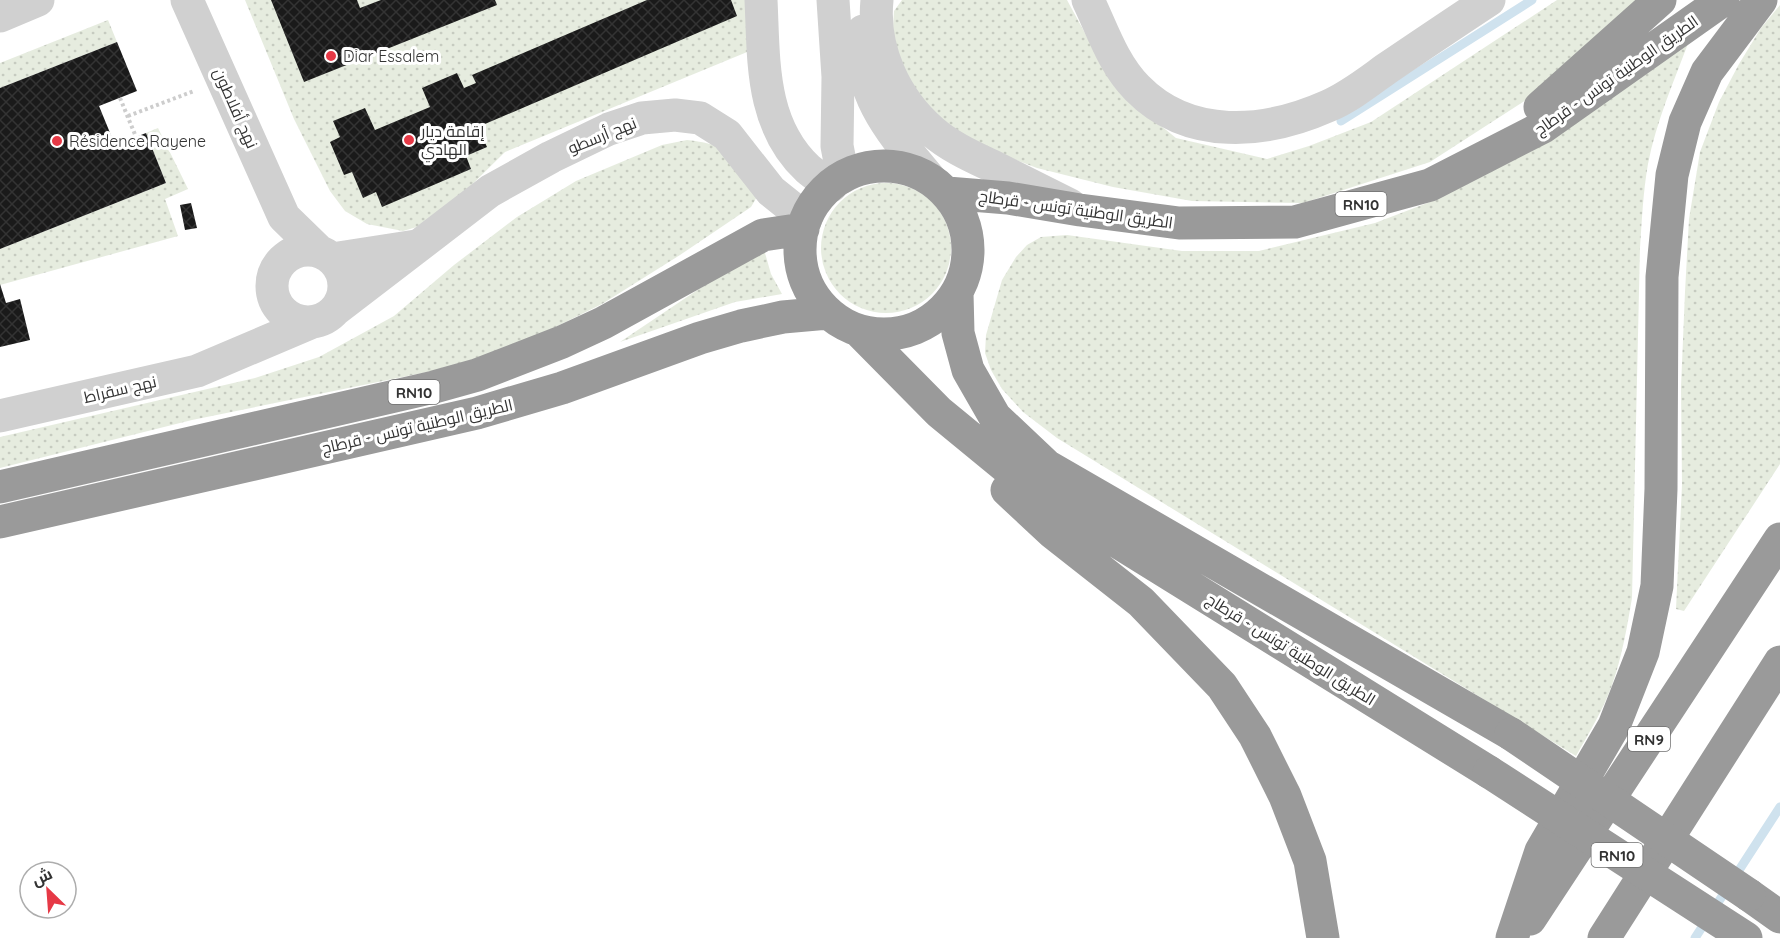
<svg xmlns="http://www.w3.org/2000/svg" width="1780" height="938" font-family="Quicksand,Cairo,sans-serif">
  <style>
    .grass { fill: url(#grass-dots) }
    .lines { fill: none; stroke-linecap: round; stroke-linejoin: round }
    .stream { stroke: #cfe2ee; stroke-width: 9 }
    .building { fill: url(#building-cross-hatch) }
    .path { stroke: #cdcdcd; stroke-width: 4; stroke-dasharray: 3 3; stroke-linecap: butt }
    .minor { stroke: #d0d0d0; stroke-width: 33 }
    .highway { stroke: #9a9a9a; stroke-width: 33 }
    .highway-bridge { stroke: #9a9a9a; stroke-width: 33 }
    .poi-dot { fill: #e63946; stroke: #fff; stroke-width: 2 }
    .labels { text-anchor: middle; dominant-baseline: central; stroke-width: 6; stroke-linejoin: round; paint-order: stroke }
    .shield { fill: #fff; stroke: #707070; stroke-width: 1.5 }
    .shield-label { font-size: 15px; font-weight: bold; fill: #333 }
    .poi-label { font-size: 16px; fill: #333; stroke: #fff; text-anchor: start }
    .street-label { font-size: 16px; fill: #333; stroke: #fff }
  </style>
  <defs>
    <pattern id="grass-dots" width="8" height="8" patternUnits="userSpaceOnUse" patternTransform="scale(1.5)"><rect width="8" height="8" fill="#e6ecdf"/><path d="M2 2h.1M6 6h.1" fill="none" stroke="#c6cbc0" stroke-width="1.8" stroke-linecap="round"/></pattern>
    <pattern id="building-cross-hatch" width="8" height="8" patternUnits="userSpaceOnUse" patternTransform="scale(1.5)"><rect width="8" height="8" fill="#1a1a1a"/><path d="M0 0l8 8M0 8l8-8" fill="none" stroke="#333"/></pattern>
  </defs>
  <rect width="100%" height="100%" fill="#fff"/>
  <path class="grass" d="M 245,0 L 745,0 L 752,50 L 505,152 L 434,222 L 403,231 L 367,224 L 345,211 L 330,191 L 294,119 Z
    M 902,0 L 1067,0 L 1092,46 L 1134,104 L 1176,138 L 1267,159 L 1309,146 L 1371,122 L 1557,0 L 1636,0 L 1529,98 L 1430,162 L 1303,203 L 1192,201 L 1113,187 L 1037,168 L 990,150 L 962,134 L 930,110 L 904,77 L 892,44 L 894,11 Z
    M 1780,5 L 1780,464 L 1684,611 L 1676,609 L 1682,485 L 1681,387 L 1685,292 L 1689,219 L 1700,152 L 1719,102 L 1739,64 L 1761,28 Z
    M 108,20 L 117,42 L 0,88 L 0,63 Z
    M 1689,41 C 1674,81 1656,122 1648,164 C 1643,192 1642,220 1640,248 L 1632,598 C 1627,627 1622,657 1612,685 C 1603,710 1589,733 1576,756 L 1057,438 L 1023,412 L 1002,389 L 991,370 L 985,353 L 986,335 L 1002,280 L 1016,257 L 1027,245 L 1041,237 L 1067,235 L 1182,251 L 1259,251 L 1375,223 L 1430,202 Z
    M 158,128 L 188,189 L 165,199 L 178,236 L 0,285 L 0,249 L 166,183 L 146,133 Z
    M 687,140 C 734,145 734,158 758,195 L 751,207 L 680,255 L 602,304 L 491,359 L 192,420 L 0,468 L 0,437 L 255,378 L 319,357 L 394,316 L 454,265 L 517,217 L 576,181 L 662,145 Z
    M821 248a65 65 0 1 1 130 0a65 65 0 1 1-130 0Z
    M 763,246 L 771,274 L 782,294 L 735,302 L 620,342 Z"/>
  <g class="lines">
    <path class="stream" d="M 1341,121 L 1532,0
      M 1695,938 L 1780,807"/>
  </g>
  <path class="building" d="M 271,0 L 357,0 L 360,8 L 381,0 L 495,0 L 497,5 L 304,82 Z
    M 647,0 L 731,0 L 737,16 L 478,127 L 487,147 L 466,156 L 471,169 L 382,207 L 376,192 L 363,198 L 352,172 L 344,175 L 330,142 L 340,137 L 333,121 L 365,108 L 375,130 L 430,107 L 422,88 L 457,73 L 464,88 L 476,83 L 472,75 Z
    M 117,42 L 137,91 L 99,106 L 115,145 L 146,133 L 166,183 L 0,249 L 0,88 Z
    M 191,203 L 197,228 L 185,230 L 180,205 Z
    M 0,284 L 6,303 L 20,299 L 30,340 L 0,347 Z"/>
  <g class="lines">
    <path class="path" d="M 120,98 L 136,137
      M 128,116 L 194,91"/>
    <path class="minor" d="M 187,0 L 284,217 L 320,252
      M 761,0 C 764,60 760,124 808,169 C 815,175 823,180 831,186
      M 833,0 L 838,77 L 837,146 L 843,177
      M 877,0 C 872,49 895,99 932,131 C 949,146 971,156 992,166 C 1018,179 1044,192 1070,205
      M 1088,0 C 1102,29 1113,64 1137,88 C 1189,141 1265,134 1328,106 C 1349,97 1368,82 1386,69 C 1420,46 1454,23 1489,0
      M 0,16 L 38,0
      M 863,31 C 856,96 893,134 931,180
      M272 286a36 36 0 1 1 72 0a36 36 0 1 1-72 0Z
      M 332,259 L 416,246
      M 335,310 L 490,191 L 551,157 L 609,129 L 642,118 L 675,115 L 700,118 L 727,135 L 771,191 L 806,219
      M 0,416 L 197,371 L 310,323"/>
    <path class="highway" d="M 1540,107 L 1660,0
      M800 250a84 84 0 1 1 168 0a84 84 0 1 1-168 0Z
      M 947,193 L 1008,198 L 1080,210 L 1179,223 L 1295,222 L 1430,185 L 1543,127 L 1723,0
      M 957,293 L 958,333 L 968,370 L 995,417 L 1047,466 L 1511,734
      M 859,331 L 939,412 L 1034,490 L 1489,772
      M 0,487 L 434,387 L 477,375 L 562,342 L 603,323 L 763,235 L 803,229
      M 1007,490 L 1052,532 L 1141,602 L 1222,686 L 1255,736 L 1285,796 L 1310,861 L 1323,938
      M 0,522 L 477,413 L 562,388 L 700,338 L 741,326 L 783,317 L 828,313
      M 1749,895 L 1780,917
      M 1530,919 L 1780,539
      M 1512,938 L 1541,851 L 1614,726 L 1643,652 L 1657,586 L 1661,489 L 1662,277 L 1672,175 L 1685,122 L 1707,72 L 1761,0
      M 1604,938 L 1780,662"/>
    <path class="highway-bridge" d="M 1511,734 L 1749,895
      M 1489,772 L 1746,938"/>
  </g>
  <g class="poi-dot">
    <circle cx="331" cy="56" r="6"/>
    <circle cx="409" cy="140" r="6"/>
    <circle cx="57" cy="141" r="6"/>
  </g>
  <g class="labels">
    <g class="shield">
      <rect x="1335.5" y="192" width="51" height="24" rx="4.5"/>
      <rect x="388.5" y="380" width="51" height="24" rx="4.5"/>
      <rect x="1628" y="727" width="42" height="24" rx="4.5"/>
      <rect x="1591.5" y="843" width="51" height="24" rx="4.5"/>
    </g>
    <g class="shield-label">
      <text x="1361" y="204">RN10</text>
      <text x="414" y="392">RN10</text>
      <text x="1649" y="739">RN9</text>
      <text x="1617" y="855">RN10</text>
    </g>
    <g class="poi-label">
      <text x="343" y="56">Diar Essalem</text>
      <text x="421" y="131">إقامة ديار<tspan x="421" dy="18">الهادي</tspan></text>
      <text x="69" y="141">Résidence Rayene</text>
    </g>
    <g class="street-label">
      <text transform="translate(1616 75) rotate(-35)">الطريق الوطنية تونس - قرطاج</text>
      <text transform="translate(236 108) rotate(66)">نهج أفلاطون</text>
      <text transform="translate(602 135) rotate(-22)">نهج أرسطو</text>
      <text transform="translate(1076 209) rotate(8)">الطريق الوطنية تونس - قرطاج</text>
      <text transform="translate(120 389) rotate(-13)">نهج سقراط</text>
      <text transform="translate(417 426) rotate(-13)">الطريق الوطنية تونس - قرطاج</text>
      <text transform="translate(1291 649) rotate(32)">الطريق الوطنية تونس - قرطاج</text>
    </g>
  </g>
  <g transform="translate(48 890) rotate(335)"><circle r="28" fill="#ffffff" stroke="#adadad" stroke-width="1.5"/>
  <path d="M0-4.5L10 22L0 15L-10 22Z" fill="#e63946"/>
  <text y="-9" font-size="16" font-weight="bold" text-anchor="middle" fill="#333333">ش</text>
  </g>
</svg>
